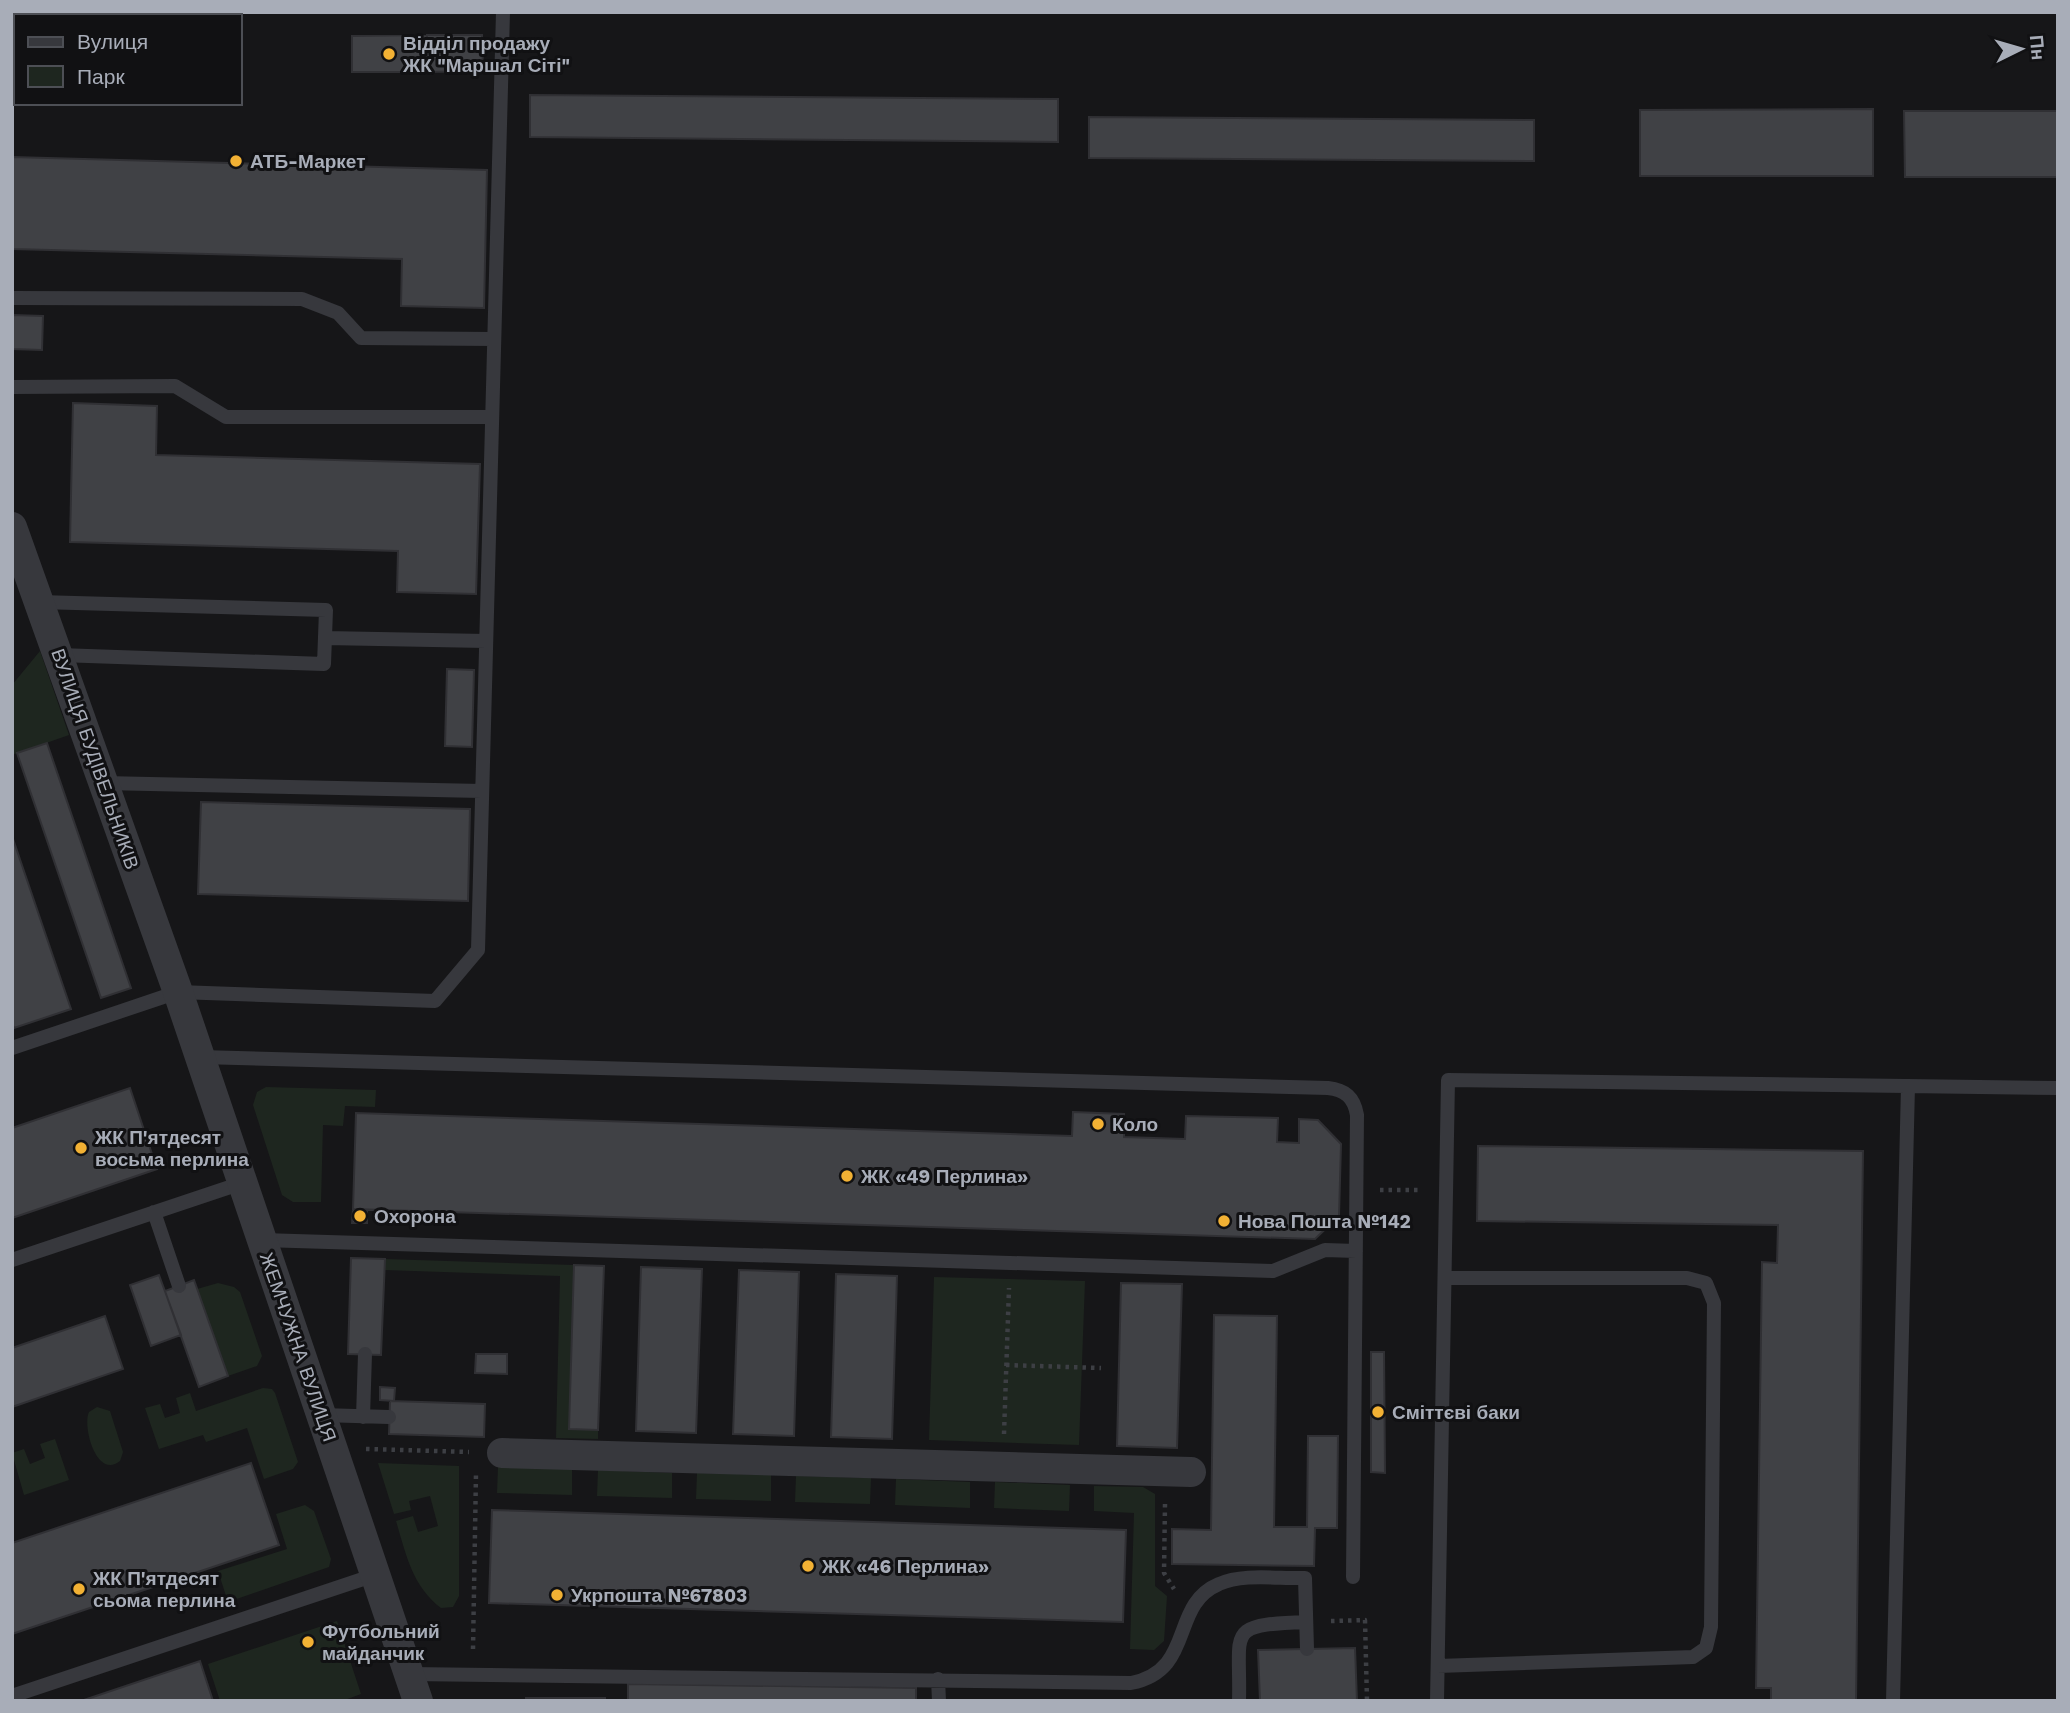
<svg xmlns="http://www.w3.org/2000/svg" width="2070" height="1713" font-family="'Work Sans',sans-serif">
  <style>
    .green { fill: #1e261f }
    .building { fill: #404145; stroke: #303034; stroke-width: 2 }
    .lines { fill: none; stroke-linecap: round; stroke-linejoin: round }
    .path { stroke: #3d3f44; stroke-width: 4.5; stroke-dasharray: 3.5 5; stroke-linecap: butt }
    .service { stroke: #37383d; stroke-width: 14 }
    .minor { stroke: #37383d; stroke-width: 30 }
    .poi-dot { fill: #f2b134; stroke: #111113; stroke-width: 2.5 }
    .labels { text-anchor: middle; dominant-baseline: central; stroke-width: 6; stroke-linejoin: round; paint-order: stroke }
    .poi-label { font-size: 19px; font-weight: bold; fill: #a8adb8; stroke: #111113; text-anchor: start }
    .street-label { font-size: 19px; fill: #a8adb8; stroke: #111113 }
  </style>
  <rect width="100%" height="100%" fill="#161618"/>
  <path class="green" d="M 40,651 L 69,735 L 12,755 L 12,685 Z
    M 266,1087 L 376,1090 L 375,1107 L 345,1106 L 343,1126 L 323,1125 L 321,1202 L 293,1202 L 282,1195 L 253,1105 L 257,1092 Z
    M 385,1259 L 574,1265 L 569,1428 L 598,1430 L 598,1439 L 556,1438 L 560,1276 L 384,1270 Z
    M 934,1277 L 1085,1281 L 1079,1445 L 929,1440 Z
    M 218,1283 L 234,1287 L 240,1292 L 262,1356 L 257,1366 L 228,1376 L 197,1289 Z
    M 263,1388 L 272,1389 L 275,1393 L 298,1462 L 293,1469 L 264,1479 L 247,1428 L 206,1442 L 203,1435 L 159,1449 L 145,1408 L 160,1404 L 165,1418 L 180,1413 L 176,1398 L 190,1393 L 196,1411 Z
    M 97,1407 L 110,1411 L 123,1452 L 120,1461 C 97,1480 82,1427 89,1412 Z
    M 55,1439 L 69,1480 L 24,1495 L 12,1453 L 24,1449 L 30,1464 L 45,1458 L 40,1444 Z
    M 378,1463 L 459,1466 L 459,1596 L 453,1607 L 441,1608 C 412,1586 406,1554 396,1521 L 413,1516 L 418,1532 L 438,1526 L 430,1496 L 409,1501 L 411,1510 L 394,1514 Z
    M 498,1467 L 572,1469 L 572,1495 L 497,1493 Z
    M 598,1470 L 672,1473 L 672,1498 L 597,1496 Z
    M 697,1473 L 771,1475 L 771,1501 L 696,1499 Z
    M 796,1476 L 871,1478 L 870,1504 L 795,1502 Z
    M 896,1479 L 970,1482 L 970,1508 L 895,1505 Z
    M 995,1482 L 1070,1485 L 1069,1511 L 994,1508 Z
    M 1094,1486 L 1143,1487 L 1155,1494 L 1155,1586 L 1167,1596 L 1164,1641 L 1154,1650 L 1130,1649 L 1134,1513 L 1094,1511 Z
    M 305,1505 L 314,1511 L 331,1559 L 329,1567 L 228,1602 L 218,1571 L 287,1549 L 276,1514 Z
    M 337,1621 L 361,1694 L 342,1701 L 220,1701 L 208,1664 Z"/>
  <path class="building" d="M 12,12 L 30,12 L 30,16 L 16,16 L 16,37 L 12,37 Z
    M 427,35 L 427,72 L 352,72 L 352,36 Z
    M 427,35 L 482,35 L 483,71 L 427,72 Z
    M 530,95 L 1058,99 L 1058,142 L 530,137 Z
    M 1873,109 L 1873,176 L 1640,176 L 1640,110 Z
    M 1904,111 L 2058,111 L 2058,177 L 1905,177 Z
    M 1089,117 L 1534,120 L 1534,161 L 1089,158 Z
    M 12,157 L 487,170 L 484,308 L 401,306 L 402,259 L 12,249 Z
    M 12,315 L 43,316 L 42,350 L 12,349 Z
    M 73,403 L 157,406 L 156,455 L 480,464 L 476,594 L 397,592 L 398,551 L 70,542 Z
    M 447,669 L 474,670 L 472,747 L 445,746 Z
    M 47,743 L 131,988 L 101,998 L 17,753 Z
    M 201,802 L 470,809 L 468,901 L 198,894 Z
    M 12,836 L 71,1009 L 14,1028 L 12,1024 Z
    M 130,1088 L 157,1169 L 12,1218 L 12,1128 Z
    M 1073,1112 L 1124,1114 L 1124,1137 L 1185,1139 L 1186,1116 L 1278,1118 L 1277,1142 L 1299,1143 L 1299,1119 L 1318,1120 L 1341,1144 L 1339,1216 L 1315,1239 L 353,1209 L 356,1113 L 1072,1136 Z
    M 1478,1146 L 1863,1151 L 1856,1701 L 1771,1701 L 1771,1688 L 1756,1688 L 1762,1262 L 1777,1263 L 1778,1225 L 1477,1221 Z
    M 1478,1146 L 1863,1151 L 1856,1701 L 1771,1701 L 1771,1688 L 1756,1688 L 1762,1262 L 1777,1263 L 1778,1225 L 1477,1221 Z
    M 353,1210 L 367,1210 L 367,1223 L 352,1223 Z
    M 351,1258 L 385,1259 L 381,1355 L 348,1354 Z
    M 574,1265 L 604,1266 L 598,1430 L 569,1429 Z
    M 641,1267 L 702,1269 L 696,1433 L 636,1431 Z
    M 739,1270 L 799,1272 L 794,1436 L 733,1434 Z
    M 836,1274 L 897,1276 L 892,1439 L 831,1437 Z
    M 159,1275 L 181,1335 L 151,1346 L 130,1285 Z
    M 194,1280 L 228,1376 L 199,1387 L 165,1291 Z
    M 1121,1283 L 1182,1284 L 1177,1448 L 1117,1446 Z
    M 1214,1315 L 1277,1316 L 1274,1527 L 1307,1527 L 1308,1436 L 1338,1436 L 1337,1528 L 1315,1528 L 1314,1566 L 1172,1564 L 1172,1529 L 1211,1530 Z
    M 105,1316 L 123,1369 L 12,1407 L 12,1348 Z
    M 1371,1352 L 1384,1352 L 1385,1473 L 1371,1472 Z
    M 476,1354 L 507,1354 L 507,1374 L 475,1373 Z
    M 380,1387 L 395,1388 L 394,1401 L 380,1400 Z
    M 390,1401 L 485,1404 L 484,1437 L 389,1434 Z
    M 251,1463 L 279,1545 L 12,1634 L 12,1543 Z
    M 492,1510 L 1126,1530 L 1123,1622 L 489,1603 Z
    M 1355,1648 L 1357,1701 L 1260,1701 L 1258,1650 Z
    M 200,1661 L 213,1701 L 81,1701 Z
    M 628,1684 L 916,1688 L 916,1701 L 628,1701 Z
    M 526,1698 L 605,1698 L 605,1701 L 526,1701 Z"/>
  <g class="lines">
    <path class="path" d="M 1380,1190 L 1421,1190
      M 1006,1365 L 1101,1368
      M 1004,1434 L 1009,1288
      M 366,1449 L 469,1452
      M 1165,1504 L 1164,1573 L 1174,1589
      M 1331,1621 L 1365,1620 L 1367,1701
      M 473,1649 L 476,1473"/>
    <path class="service" d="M 12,298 L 302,299 L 338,313 L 361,338 L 494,339
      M 12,387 L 175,386 L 226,417 L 492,417
      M 39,602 L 326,610 L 324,664 L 59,655
      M 325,638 L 486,641
      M 103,783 L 482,791
      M 12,1048 L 178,992 L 435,1001 L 478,950 L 503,12
      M 200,1057 L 1328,1088 C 1345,1090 1354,1097 1357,1115 L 1353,1577
      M 154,1212 L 179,1286
      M 262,1240 L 1273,1271 L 1325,1250 L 1356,1251
      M 12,1260 L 242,1183
      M 321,1415 L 389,1417
      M 363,1417 L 365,1354
      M 1438,1666 L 1693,1657 L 1706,1648 L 1711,1627 L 1714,1303 L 1706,1283 L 1687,1278 L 1445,1278
      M 409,1674 L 1131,1683 C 1196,1670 1169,1605 1219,1584 C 1243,1573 1279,1579 1305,1578 L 1307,1649
      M 938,1679 L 939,1701
      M 12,1696 L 375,1575
      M 1239,1701 C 1241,1630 1224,1625 1306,1622
      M 1437,1701 L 1448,1080 L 2058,1088
      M 1893,1701 L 1908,1086"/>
    <path class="minor" d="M 12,527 L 178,992 L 418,1701
      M 502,1453 L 1191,1472"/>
  </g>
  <g class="poi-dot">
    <circle cx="389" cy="54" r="7"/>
    <circle cx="236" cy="161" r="7"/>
    <circle cx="1098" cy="1124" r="7"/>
    <circle cx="81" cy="1148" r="7"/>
    <circle cx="847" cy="1176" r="7"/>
    <circle cx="360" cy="1216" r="7"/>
    <circle cx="1224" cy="1221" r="7"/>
    <circle cx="1378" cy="1412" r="7"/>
    <circle cx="808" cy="1566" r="7"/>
    <circle cx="79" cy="1589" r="7"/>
    <circle cx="557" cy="1595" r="7"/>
    <circle cx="308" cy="1642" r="7"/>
  </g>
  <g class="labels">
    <g class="poi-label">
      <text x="403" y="43">Відділ продажу<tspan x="403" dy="22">ЖК "Маршал Сіті"</tspan></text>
      <text x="250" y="161">АТБ-Маркет</text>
      <text x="1112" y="1124">Коло</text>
      <text x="95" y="1137">ЖК П'ятдесят<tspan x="95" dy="22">восьма перлина</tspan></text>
      <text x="861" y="1176">ЖК «49 Перлина»</text>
      <text x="374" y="1216">Охорона</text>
      <text x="1238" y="1221">Нова Пошта №142</text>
      <text x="1392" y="1412">Сміттєві баки</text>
      <text x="822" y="1566">ЖК «46 Перлина»</text>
      <text x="93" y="1578">ЖК П'ятдесят<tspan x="93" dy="22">сьома перлина</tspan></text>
      <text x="571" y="1595">Укрпошта №67803</text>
      <text x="322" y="1631">Футбольний<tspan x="322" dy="22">майданчик</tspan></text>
    </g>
    <g class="street-label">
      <text transform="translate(95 759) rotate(71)">ВУЛИЦЯ БУДІВЕЛЬНИКІВ</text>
      <text transform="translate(298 1347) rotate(71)">ЖЕМЧУЖНА ВУЛИЦЯ</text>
    </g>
  </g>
  <rect width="2070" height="1713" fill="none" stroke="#a8adb8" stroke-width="28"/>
  <rect x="14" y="14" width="228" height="91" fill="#111113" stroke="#4d4f55" stroke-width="2"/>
  <rect x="28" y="37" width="35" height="10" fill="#37383d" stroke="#4d4f55" stroke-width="2"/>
  <text x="77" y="49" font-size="21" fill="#a8adb8">Вулиця</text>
  <rect x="28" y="66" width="35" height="21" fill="#1e261f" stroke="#4d4f55" stroke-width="2"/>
  <text x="77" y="84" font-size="21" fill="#a8adb8">Парк</text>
  <g transform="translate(2021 49) rotate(85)" stroke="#111113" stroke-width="5" paint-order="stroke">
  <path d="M0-5L12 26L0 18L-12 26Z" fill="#a8adb8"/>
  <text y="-10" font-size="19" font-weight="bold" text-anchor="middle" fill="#a8adb8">Пн</text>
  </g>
</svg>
